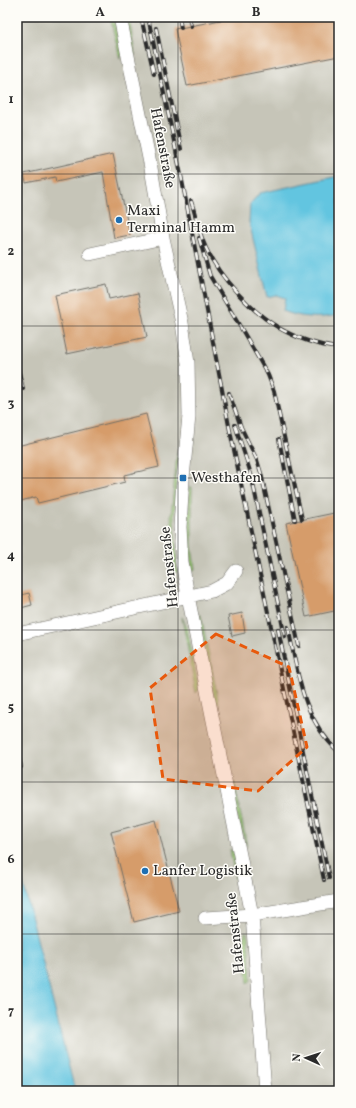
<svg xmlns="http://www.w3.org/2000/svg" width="356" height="1108" font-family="Vollkorn,serif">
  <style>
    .industrial { fill: #c6c5b8 }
    .green { fill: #97c573; stroke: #61784f }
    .water { fill: #62c5e0; stroke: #467886 }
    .building { fill: #d69c6b }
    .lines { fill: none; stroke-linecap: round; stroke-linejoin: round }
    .minor-casing { stroke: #716f67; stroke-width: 14 }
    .minor { stroke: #fff; stroke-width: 13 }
    .rail-casing { stroke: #2b2b2b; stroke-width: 4 }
    .rail { stroke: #fdfcf7; stroke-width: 2.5; stroke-dasharray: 8; stroke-linecap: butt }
    .marked { fill: #e8590c; fill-opacity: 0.2; stroke: #e8590c; stroke-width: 3; stroke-dasharray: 8 5; stroke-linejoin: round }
    .grid { fill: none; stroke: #2b2b2b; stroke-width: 1; stroke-opacity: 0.55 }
    .poi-dot { fill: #1f6fb2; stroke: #fdfcf7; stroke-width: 1.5 }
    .labels { text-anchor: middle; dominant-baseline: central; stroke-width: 3; stroke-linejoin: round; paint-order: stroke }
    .street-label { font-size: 15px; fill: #2b2b2b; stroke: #fdfcf7 }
    .poi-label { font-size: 15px; fill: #2b2b2b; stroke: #fdfcf7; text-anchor: start }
    .neatline { fill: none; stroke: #2b2b2b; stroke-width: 1.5 }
    .grid-label { font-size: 13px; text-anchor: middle; font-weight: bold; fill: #2b2b2b }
  </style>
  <rect width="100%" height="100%" fill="#fdfcf7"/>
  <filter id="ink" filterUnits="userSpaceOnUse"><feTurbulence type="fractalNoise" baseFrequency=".025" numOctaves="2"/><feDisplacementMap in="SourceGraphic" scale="8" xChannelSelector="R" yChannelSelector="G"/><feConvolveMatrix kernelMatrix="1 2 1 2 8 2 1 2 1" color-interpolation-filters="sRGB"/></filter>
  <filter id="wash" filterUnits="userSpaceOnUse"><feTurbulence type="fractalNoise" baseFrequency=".012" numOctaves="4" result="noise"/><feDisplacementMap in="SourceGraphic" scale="16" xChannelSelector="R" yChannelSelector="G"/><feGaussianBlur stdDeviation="0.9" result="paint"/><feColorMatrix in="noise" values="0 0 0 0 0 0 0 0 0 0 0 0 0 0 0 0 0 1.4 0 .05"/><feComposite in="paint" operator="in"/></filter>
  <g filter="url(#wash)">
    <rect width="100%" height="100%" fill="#f2edd7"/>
    <path class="industrial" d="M 17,17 L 339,17 L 339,1091 L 75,1091 L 17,859 Z"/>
    <path class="green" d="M 110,17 L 113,17 L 123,54 L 120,58 Z
      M 126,17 L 129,17 L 135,55 L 132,52 Z
      M 177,453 L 180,457 L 174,516 L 177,572 L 173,572 L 171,516 Z
      M 189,487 L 192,487 L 192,547 L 195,569 L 192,571 L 188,547 Z
      M 200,614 L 201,616 L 219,704 L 215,701 L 199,619 Z
      M 182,617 L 187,629 L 199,689 L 196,693 Z
      M 234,782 L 247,846 L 246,846 L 237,816 L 231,786 Z
      M 230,849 L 234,852 L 241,891 L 241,895 L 236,884 Z
      M 246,931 L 248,937 L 251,980 L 248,983 L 244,936 Z"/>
    <path class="water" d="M 339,176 L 339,315 C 319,319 301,318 283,311 L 285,298 L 276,295 L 267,297 L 249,222 L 250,204 L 260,193 Z
      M 17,859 L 75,1091 L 17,1091 Z"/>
    <g id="blocks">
      <path class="building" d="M 236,17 L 339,17 L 339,56 L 187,86 L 175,29 Z
        M 113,154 L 130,235 L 114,238 L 103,172 L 56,182 L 55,177 L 26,183 L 24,174 Z
        M 106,284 L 109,299 L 138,293 L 147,337 L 67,354 L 55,295 Z
        M 146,414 L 159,467 L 124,475 L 125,482 L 38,503 L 36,497 L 17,502 L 17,446 Z
        M 339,512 L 339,610 L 306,617 L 286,523 Z
        M 29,593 L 32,605 L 17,609 L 17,596 Z
        M 242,613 L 245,633 L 232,636 L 228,616 Z
        M 156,820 L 179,911 L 134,922 L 111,832 Z"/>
    </g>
  </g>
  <g filter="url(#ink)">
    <use href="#blocks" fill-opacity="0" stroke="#716f67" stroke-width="1"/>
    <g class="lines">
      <g class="minor-casing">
        <path id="minor" d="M 120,17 L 151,168 L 163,238 L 182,323 L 188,363 L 189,416 L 183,478 L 180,527 L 182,562 L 188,596 L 252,915 L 265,1091
          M 90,254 L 163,238
          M 17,634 L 212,591 L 227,583 L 236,571
          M 205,918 L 252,915 L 339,901"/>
      </g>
      <use href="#minor" class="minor"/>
      <g class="rail-casing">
        <path id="rail" d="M 141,17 L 154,74
          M 148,17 L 181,175 L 229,426 L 324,880
          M 179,17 L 181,28
          M 189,17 L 191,26
          M 156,28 L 181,149
          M 191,201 C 196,216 199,233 206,248 C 219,277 252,312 279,328 C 296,338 319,346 339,348
          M 199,238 L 210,276 L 248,340 L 268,375 L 274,391 L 302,519
          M 17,364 L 23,389
          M 229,393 L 241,427 L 257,460 L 261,473 L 299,646
          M 235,425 L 251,474 L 285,637
          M 279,439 L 295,520
          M 288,627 C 298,673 302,719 339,752
          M 278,629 L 329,878
          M 17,749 L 21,767"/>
      </g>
      <use href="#rail" class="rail"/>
    </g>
  </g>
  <path class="marked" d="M 216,634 L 289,667 L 307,747 L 258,791 L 163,779 L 150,688 Z"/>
  <path class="grid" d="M 178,17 L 178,1091M 17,174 L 339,174M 17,326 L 339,326M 17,478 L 339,478M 17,630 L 339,630M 17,782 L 339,782M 17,934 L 339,934"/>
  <g class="poi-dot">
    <circle cx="119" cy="220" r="4"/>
    <rect x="179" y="474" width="8" height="8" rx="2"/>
    <circle cx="145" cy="871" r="4"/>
  </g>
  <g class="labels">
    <g class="street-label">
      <text transform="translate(162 148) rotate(79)">Hafenstraße</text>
      <text transform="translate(170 567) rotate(-96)">Hafenstraße</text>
      <text transform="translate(236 933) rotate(-96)">Hafenstraße</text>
    </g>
    <g class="poi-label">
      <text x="127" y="211">Maxi<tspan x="127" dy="17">Terminal Hamm</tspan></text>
      <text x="191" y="478">Westhafen</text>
      <text x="153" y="871">Lanfer Logistik</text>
    </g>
  </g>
  <rect width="356" height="1108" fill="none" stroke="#fdfcf7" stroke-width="44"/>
  <g transform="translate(306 1058) rotate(273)" stroke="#fdfcf7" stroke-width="3" paint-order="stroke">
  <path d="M0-3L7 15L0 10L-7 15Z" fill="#2b2b2b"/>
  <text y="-6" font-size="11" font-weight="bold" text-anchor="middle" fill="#2b2b2b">N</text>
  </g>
  <rect x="22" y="22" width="312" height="1064" class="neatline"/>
  <g class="grid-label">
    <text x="100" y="16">A</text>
    <text x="256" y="16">B</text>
    <text x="11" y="103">1</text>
    <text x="11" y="255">2</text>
    <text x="11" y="407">3</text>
    <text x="11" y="559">4</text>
    <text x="11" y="711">5</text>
    <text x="11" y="863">6</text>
    <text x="11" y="1015">7</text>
  </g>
</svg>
